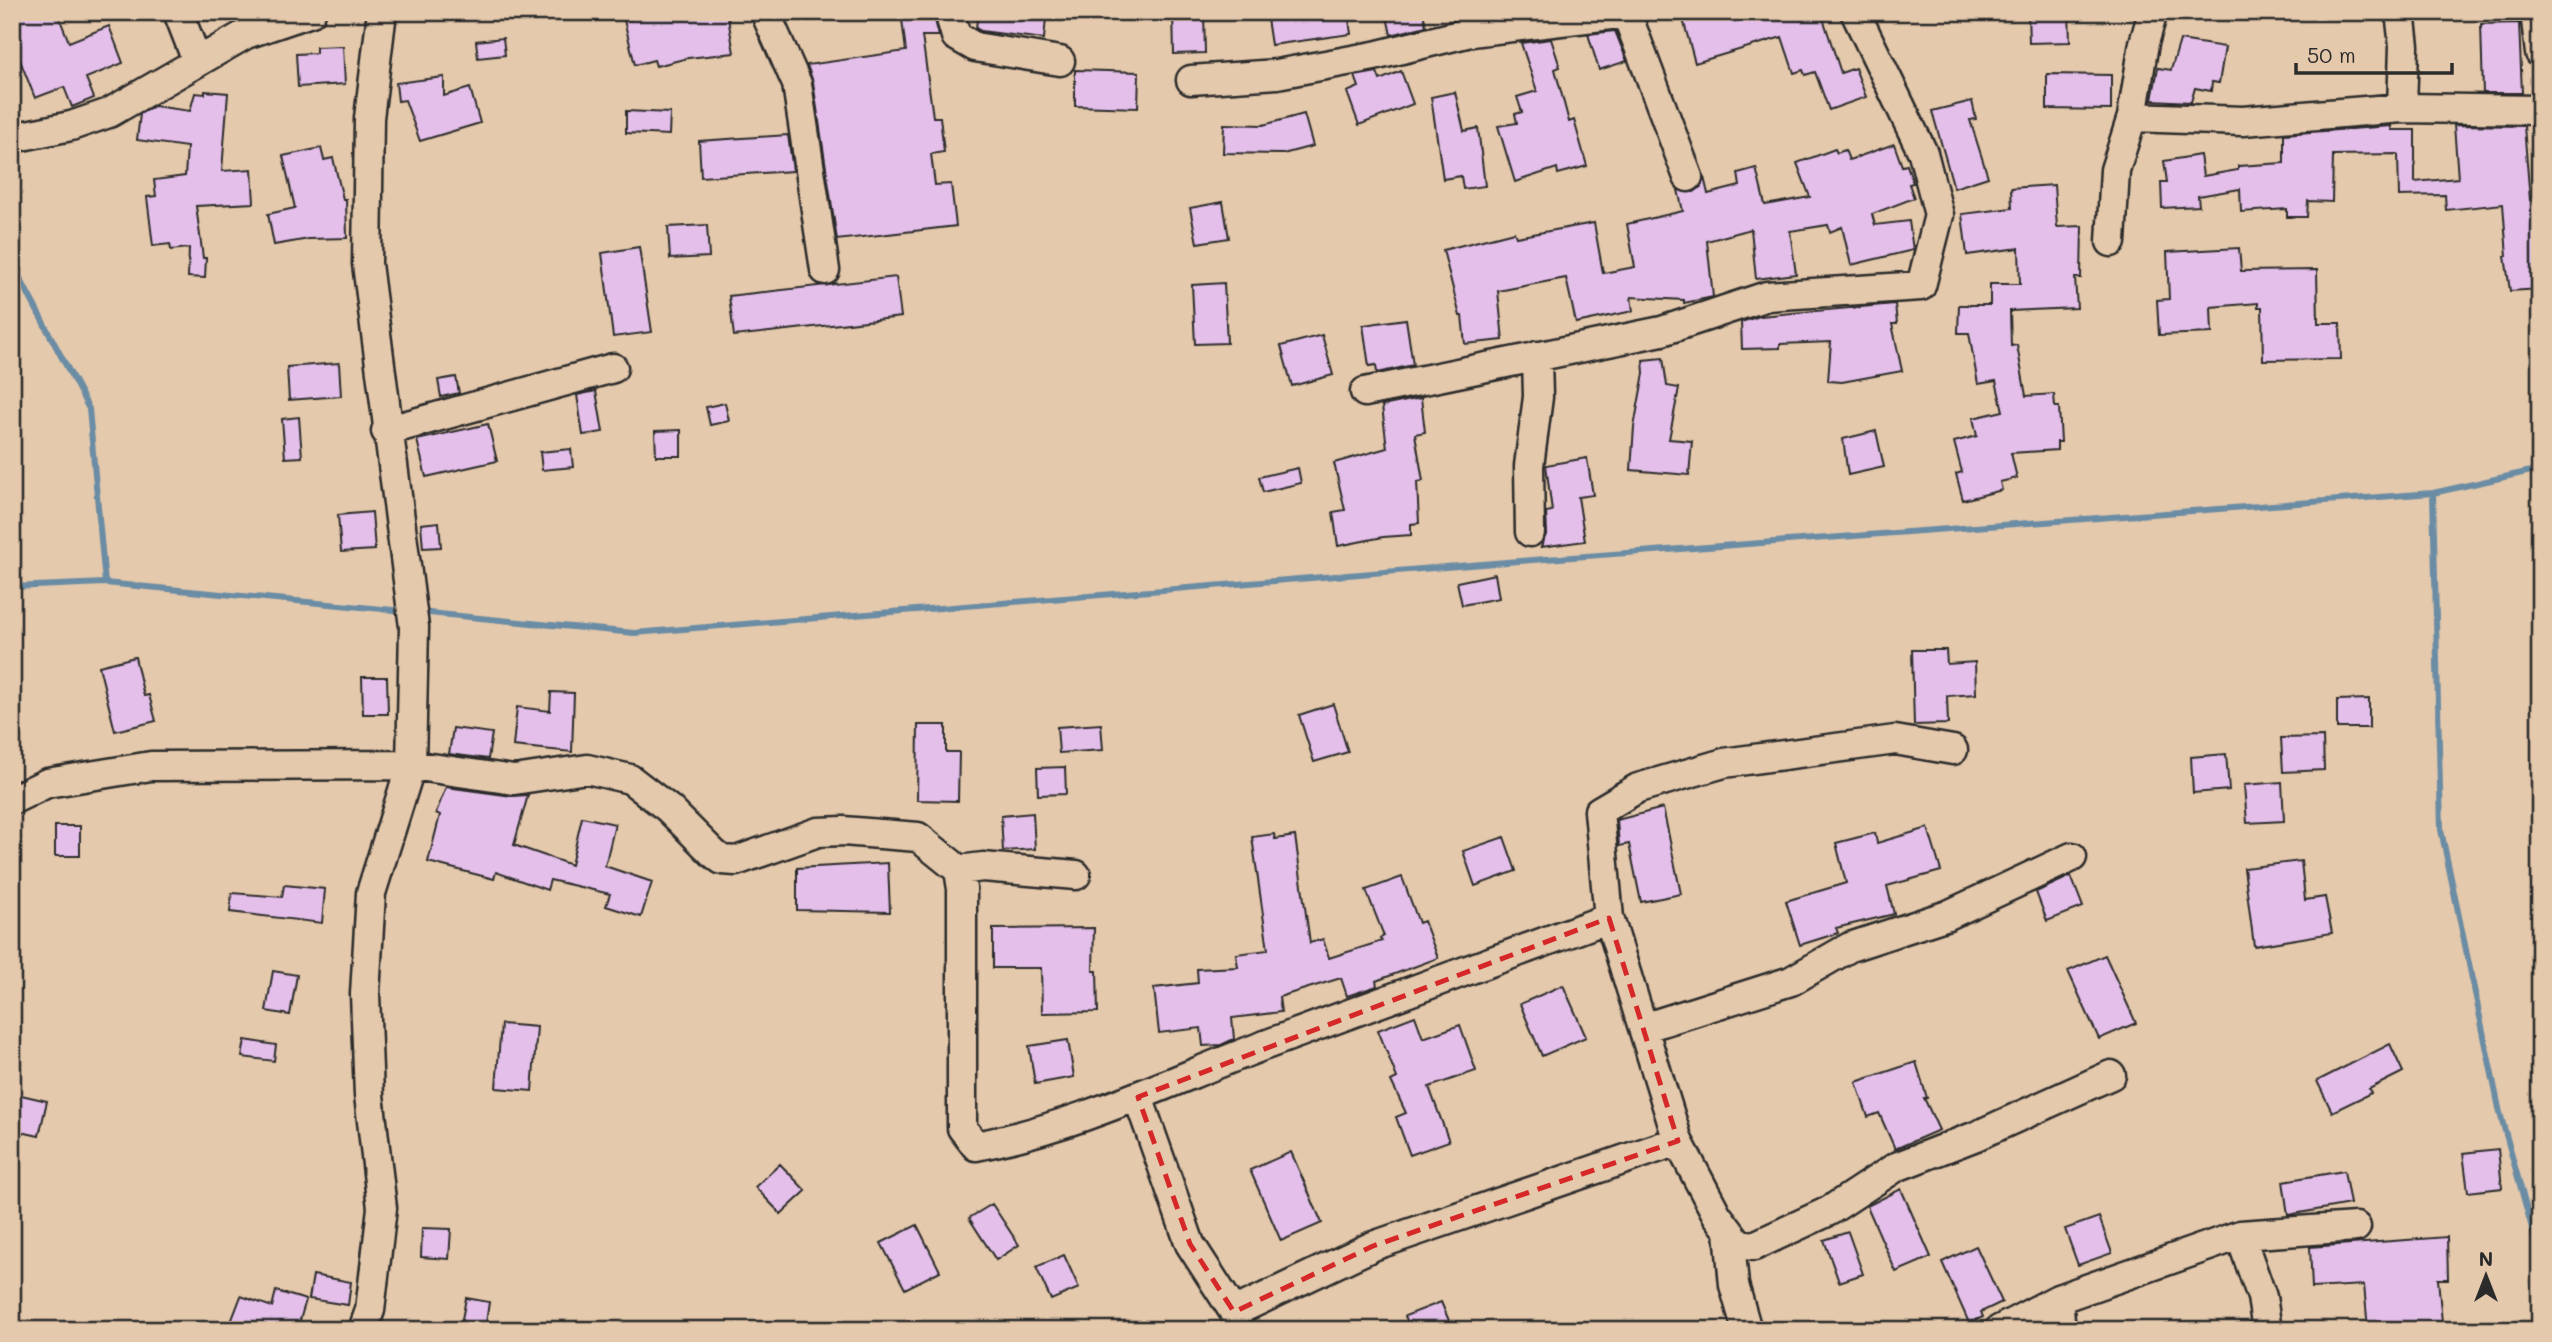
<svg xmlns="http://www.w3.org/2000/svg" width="2552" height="1342" font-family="Mali,sans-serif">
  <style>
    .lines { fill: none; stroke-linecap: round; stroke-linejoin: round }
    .stream { stroke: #6b8ca4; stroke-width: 6 }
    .building { fill: #e4bfea; stroke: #2b2b2b; stroke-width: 2 }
    .minor-casing { stroke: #2b2b2b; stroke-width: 33 }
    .minor { stroke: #e5c9ac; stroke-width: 28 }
    .marked { fill: none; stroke: #d62828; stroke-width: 5; stroke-dasharray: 14 9; stroke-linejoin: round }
  </style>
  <rect width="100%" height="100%" fill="#e5c9ac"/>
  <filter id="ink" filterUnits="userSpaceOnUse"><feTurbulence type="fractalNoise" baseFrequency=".0143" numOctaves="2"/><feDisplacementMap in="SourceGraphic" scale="14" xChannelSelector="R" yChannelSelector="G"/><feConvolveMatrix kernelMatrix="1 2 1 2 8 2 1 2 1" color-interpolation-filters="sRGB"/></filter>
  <g filter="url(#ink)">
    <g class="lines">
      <path class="stream" d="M 12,263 L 89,409 L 105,583
        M 2433,493 L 2441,830 L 2500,1113 L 2540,1257
        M 12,587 L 105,583 L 404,611
        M 419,612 L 634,633 L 1519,561 L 2433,493 L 2540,469"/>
    </g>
    <path class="building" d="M 12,12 L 57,12 L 69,42 L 109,26 L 123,63 L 86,78 L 94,98 L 72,107 L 64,87 L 35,98 L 12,40 Z
      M 684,12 L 727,12 L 734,53 L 688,58 L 656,66 L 654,60 L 635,65 L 624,20 Z
      M 901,12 L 933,12 L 939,36 L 922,36 L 933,117 L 940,117 L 944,152 L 931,154 L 935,185 L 951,184 L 956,226 L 837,240 L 813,82 L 807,65 L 906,51 Z
      M 978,12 L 1046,18 L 1044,39 L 981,31 L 976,28 Z
      M 1173,12 L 1204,12 L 1205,53 L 1174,54 Z
      M 1266,12 L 1348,12 L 1351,34 L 1271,45 Z
      M 1386,12 L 1423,12 L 1426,26 L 1391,35 Z
      M 1681,12 L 1821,12 L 1841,73 L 1855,68 L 1866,97 L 1829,110 L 1815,72 L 1805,75 L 1803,70 L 1794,73 L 1782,37 L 1695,63 Z
      M 2028,12 L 2069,12 L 2070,42 L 2029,43 Z
      M 2519,23 L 2522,93 L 2483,93 L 2481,24 Z
      M 1615,31 L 1627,61 L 1599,70 L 1588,34 Z
      M 503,38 L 505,55 L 478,58 L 476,41 Z
      M 1551,39 L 1560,67 L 1555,69 L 1569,122 L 1574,120 L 1587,166 L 1558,174 L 1557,168 L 1515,182 L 1498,126 L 1517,123 L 1515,114 L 1522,112 L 1517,97 L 1537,91 L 1521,43 Z
      M 2180,40 L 2225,47 L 2219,83 L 2212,82 L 2211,91 L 2195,88 L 2191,102 L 2152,100 L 2158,68 L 2171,70 Z
      M 343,46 L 345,84 L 298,87 L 296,54 L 316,53 L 316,47 Z
      M 1075,70 L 1139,72 L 1138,108 L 1075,106 Z
      M 1401,71 L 1413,104 L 1359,125 L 1347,92 L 1359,87 L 1355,76 L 1377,72 L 1380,80 Z
      M 2047,74 L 2111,75 L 2111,110 L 2047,109 Z
      M 444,77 L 444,96 L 470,88 L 480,123 L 420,141 L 405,100 L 398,101 L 396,83 Z
      M 205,91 L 228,93 L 222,171 L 252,169 L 254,203 L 196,206 L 203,258 L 206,258 L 205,278 L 188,277 L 189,248 L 171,250 L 170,244 L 153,246 L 147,197 L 156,196 L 154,180 L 185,176 L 187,147 L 137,140 L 140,114 L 154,106 L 190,111 L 195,93 L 205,94 Z
      M 1455,92 L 1464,131 L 1478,128 L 1485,186 L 1463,189 L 1461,176 L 1443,179 L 1431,97 Z
      M 1972,101 L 1976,119 L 1970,120 L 1988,177 L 1954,188 L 1932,111 Z
      M 626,111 L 670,113 L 669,135 L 626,133 Z
      M 1304,114 L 1313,146 L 1283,154 L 1223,153 L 1224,124 L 1263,125 Z
      M 2454,125 L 2524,126 L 2530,200 L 2535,200 L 2536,213 L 2540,213 L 2540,289 L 2510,291 L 2505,256 L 2507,256 L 2503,204 L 2446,210 L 2445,195 L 2399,196 L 2398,154 L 2333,155 L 2332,202 L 2308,201 L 2307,217 L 2287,217 L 2287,209 L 2241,212 L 2240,189 L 2198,196 L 2199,206 L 2162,208 L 2161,182 L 2167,182 L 2164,161 L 2200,155 L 2203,176 L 2238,170 L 2238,166 L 2284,163 L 2284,134 L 2391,126 L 2391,130 L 2415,130 L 2415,182 L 2458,178 Z
      M 788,135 L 793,171 L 701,177 L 699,141 Z
      M 1894,144 L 1902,166 L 1907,165 L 1913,183 L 1909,184 L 1914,198 L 1872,214 L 1875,225 L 1909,221 L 1913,250 L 1851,265 L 1842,227 L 1830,232 L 1828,225 L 1790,231 L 1796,274 L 1756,279 L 1751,229 L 1707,241 L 1713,297 L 1684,303 L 1684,300 L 1631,297 L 1633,311 L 1576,323 L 1566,278 L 1498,291 L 1503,340 L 1465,344 L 1462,316 L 1460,316 L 1443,250 L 1514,232 L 1516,237 L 1594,223 L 1603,273 L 1635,267 L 1627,224 L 1683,211 L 1678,190 L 1694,192 L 1701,187 L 1704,177 L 1708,194 L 1740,186 L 1738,173 L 1756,168 L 1765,205 L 1810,197 L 1797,163 L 1835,149 L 1837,153 L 1845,150 L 1849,160 Z
      M 321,148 L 324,160 L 333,158 L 343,199 L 346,199 L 347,238 L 309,239 L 274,245 L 268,214 L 295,208 L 283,156 Z
      M 2054,185 L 2057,227 L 2082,226 L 2081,278 L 2075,278 L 2077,308 L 2010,311 L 2011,346 L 2017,345 L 2026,396 L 2054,394 L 2055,407 L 2059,407 L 2061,442 L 2057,442 L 2057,450 L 2011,453 L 2017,478 L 2000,482 L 2002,490 L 1963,500 L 1956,474 L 1962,472 L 1954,442 L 1977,436 L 1973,418 L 2003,411 L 1996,381 L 1978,384 L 1969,333 L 1958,333 L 1959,305 L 1990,305 L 1990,284 L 2020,284 L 2019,248 L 1967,255 L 1962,214 L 2012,208 L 2011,188 Z
      M 1223,202 L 1229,238 L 1197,243 L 1190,208 Z
      M 707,225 L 709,257 L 670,259 L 668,227 Z
      M 639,247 L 652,332 L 613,337 L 602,253 Z
      M 2239,248 L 2241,271 L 2317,270 L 2318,323 L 2340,323 L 2341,359 L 2263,360 L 2262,307 L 2258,307 L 2258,303 L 2211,307 L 2212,333 L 2159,335 L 2157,300 L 2169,299 L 2167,252 Z
      M 896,277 L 901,317 L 734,336 L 729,296 Z
      M 1224,283 L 1227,343 L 1195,344 L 1192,285 Z
      M 1895,304 L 1897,324 L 1892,324 L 1902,371 L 1842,382 L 1828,381 L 1831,342 L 1780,344 L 1780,348 L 1742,349 L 1741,322 L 1760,316 Z
      M 1406,319 L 1413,365 L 1377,373 L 1376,365 L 1369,366 L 1363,325 Z
      M 1322,335 L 1333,375 L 1292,386 L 1281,346 Z
      M 1663,358 L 1667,386 L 1679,388 L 1669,439 L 1692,441 L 1689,475 L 1631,470 L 1634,427 L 1644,373 L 1643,360 Z
      M 339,363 L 341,396 L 289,400 L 287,367 Z
      M 456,377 L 459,393 L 441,397 L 438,380 Z
      M 596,391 L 603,432 L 583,435 L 577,395 Z
      M 1421,398 L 1425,432 L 1415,434 L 1423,481 L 1417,482 L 1419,523 L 1411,524 L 1411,535 L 1383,537 L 1338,546 L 1333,512 L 1345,510 L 1334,463 L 1387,448 L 1382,406 Z
      M 725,403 L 729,421 L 710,425 L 706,407 Z
      M 299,417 L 302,457 L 285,458 L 282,419 Z
      M 488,424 L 497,461 L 426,477 L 417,440 Z
      M 681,430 L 681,456 L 656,456 L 655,431 Z
      M 1876,431 L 1884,467 L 1848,475 L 1843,439 Z
      M 571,449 L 573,467 L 542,470 L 540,452 Z
      M 1587,458 L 1593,495 L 1578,497 L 1585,541 L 1541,547 L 1547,532 L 1546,512 L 1552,511 L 1546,465 Z
      M 1298,468 L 1301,483 L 1263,492 L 1259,477 Z
      M 372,512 L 375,550 L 341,552 L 338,515 Z
      M 439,522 L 441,547 L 423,548 L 421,524 Z
      M 1495,574 L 1499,598 L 1462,605 L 1457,582 Z
      M 1912,650 L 1946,650 L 1947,664 L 1975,662 L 1976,694 L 1947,696 L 1948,724 L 1914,725 Z
      M 135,657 L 144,696 L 149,695 L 156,721 L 115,731 L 99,666 Z
      M 362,677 L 387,677 L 388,714 L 363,714 Z
      M 551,692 L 574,693 L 572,752 L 513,746 L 517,707 L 550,711 Z
      M 2369,699 L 2369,728 L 2337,728 L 2337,700 Z
      M 1333,704 L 1348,752 L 1314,762 L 1299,715 Z
      M 1101,724 L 1103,750 L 1059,753 L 1057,727 Z
      M 918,725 L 946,725 L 946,752 L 959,752 L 958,801 L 917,800 Z
      M 453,728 L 492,733 L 488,759 L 449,754 Z
      M 2323,737 L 2324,770 L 2283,772 L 2281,738 Z
      M 2226,754 L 2229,790 L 2193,793 L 2191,757 Z
      M 1065,767 L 1066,794 L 1038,795 L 1037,768 Z
      M 2282,782 L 2284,821 L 2247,823 L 2244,785 Z
      M 446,787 L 512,796 L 528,795 L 514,845 L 571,865 L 582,817 L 615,824 L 605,866 L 652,882 L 641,917 L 606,906 L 610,894 L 550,880 L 547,890 L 496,872 L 494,879 L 428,862 L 440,815 L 436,813 Z
      M 1663,808 L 1681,894 L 1641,902 L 1629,844 L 1619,846 L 1617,820 Z
      M 1033,813 L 1035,849 L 1003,851 L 1001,816 Z
      M 55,826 L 80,826 L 80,856 L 55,856 Z
      M 1928,828 L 1941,871 L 1887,886 L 1894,914 L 1836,928 L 1838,933 L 1800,945 L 1786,901 L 1846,883 L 1836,843 L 1875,833 L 1877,843 Z
      M 1274,834 L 1275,839 L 1295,836 L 1310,943 L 1323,939 L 1329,958 L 1382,941 L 1380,938 L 1384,936 L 1366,890 L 1402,877 L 1419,923 L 1424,921 L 1438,958 L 1376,981 L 1377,986 L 1347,996 L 1341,978 L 1279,997 L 1281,1012 L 1232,1018 L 1234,1039 L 1221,1045 L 1203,1046 L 1201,1028 L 1159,1033 L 1154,988 L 1198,983 L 1197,969 L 1238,967 L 1236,954 L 1268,950 L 1252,837 Z
      M 1504,837 L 1516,871 L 1475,886 L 1463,851 Z
      M 2301,861 L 2305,900 L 2325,897 L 2332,933 L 2254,946 L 2244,868 Z
      M 888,863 L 890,912 L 797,910 L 797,868 Z
      M 2071,876 L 2083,907 L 2047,921 L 2036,892 Z
      M 284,885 L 325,889 L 322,923 L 230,912 L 232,893 L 282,897 Z
      M 1094,928 L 1093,971 L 1097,971 L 1098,1012 L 1042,1013 L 1041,968 L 993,968 L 993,929 Z
      M 2105,955 L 2136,1023 L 2099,1039 L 2068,971 Z
      M 273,971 L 297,975 L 290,1015 L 266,1011 Z
      M 1563,985 L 1586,1037 L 1542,1056 L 1520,1004 Z
      M 1415,1016 L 1423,1038 L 1460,1025 L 1476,1071 L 1429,1087 L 1449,1141 L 1410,1155 L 1396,1117 L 1406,1113 L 1391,1081 L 1397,1078 L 1378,1030 Z
      M 501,1024 L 537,1027 L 532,1091 L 496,1088 Z
      M 245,1040 L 276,1045 L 274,1061 L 242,1057 Z
      M 1068,1040 L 1074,1077 L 1035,1084 L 1029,1046 Z
      M 2390,1044 L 2403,1072 L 2369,1089 L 2371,1093 L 2332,1112 L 2317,1081 Z
      M 1916,1062 L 1927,1098 L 1924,1098 L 1939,1130 L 1895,1149 L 1879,1113 L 1868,1117 L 1856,1082 Z
      M 17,1094 L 47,1101 L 39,1136 L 12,1130 Z
      M 2498,1149 L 2502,1188 L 2468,1192 L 2463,1153 Z
      M 1291,1152 L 1322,1223 L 1281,1241 L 1250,1170 Z
      M 780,1164 L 806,1191 L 781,1214 L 755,1187 Z
      M 2344,1171 L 2350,1204 L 2288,1215 L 2283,1181 Z
      M 1901,1189 L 1931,1257 L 1896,1272 L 1867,1206 Z
      M 992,1204 L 1019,1245 L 996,1260 L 969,1218 Z
      M 2099,1217 L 2112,1253 L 2078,1265 L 2065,1229 Z
      M 917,1225 L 940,1271 L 905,1289 L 881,1243 Z
      M 422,1228 L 451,1229 L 449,1259 L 421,1257 Z
      M 1848,1232 L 1863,1274 L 1839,1282 L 1824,1240 Z
      M 2447,1237 L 2448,1279 L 2438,1279 L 2442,1322 L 2368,1329 L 2364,1285 L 2312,1288 L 2310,1247 Z
      M 1976,1246 L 2002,1302 L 1981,1312 L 1983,1317 L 1969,1323 L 1942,1262 Z
      M 1064,1255 L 1079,1288 L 1051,1300 L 1036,1267 Z
      M 313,1275 L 351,1282 L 348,1305 L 309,1299 Z
      M 276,1291 L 306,1300 L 297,1330 L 228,1330 L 241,1296 L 272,1307 Z
      M 466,1298 L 489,1302 L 485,1330 L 460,1330 Z
      M 1441,1302 L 1453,1330 L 1411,1330 L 1405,1316 Z"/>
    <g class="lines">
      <g class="minor-casing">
        <path id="minor" d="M 178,12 L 197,61
          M 765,12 L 797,84 L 825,270
          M 949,12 L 956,36 L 975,47 L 1060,61
          M 1626,12 L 1688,177
          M 2400,12 L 2404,46 L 2402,108
          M 2535,12 L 2540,53
          M 1191,80 L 1277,74 L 1374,56 L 1471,32 L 1627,13
          M 2132,117 L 2144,43 L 2153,12
          M 12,138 L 71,126 L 109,113 L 246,34 L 311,12
          M 2111,242 L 2115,170 L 2132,117 L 2243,121 L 2402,108 L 2540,110
          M 1365,392 L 1662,331 L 1767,296 L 1921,286 L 1939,215 L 1923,153 L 1855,12
          M 386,431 L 613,368
          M 1530,532 L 1529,466 L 1538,397 L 1537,356
          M 1953,750 L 1895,740 L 1724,763 L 1638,788 L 1599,811 L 1609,918 L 1678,1141 L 1717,1215 L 1739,1244 L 1754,1246 L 1829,1211 L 1896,1167 L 1976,1136 L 2111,1075
          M 12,800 L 47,783 L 151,766 L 411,765 L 514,780 L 587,769 L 630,779 L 669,809 L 713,853 L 722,860 L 736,861 L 818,832 L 843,831 L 918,837 L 959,870 L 983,867 L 1076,875
          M 959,870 L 962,889 L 962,1128 L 976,1146 C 1081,1126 1176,1078 1276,1041 C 1387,999 1498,960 1609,918
          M 1643,1028 L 1791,981 L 1850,947 L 1948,915 L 2072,857
          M 1138,1097 L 1190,1244 L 1234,1312 L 1373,1246 L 1678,1141
          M 1729,1231 L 1734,1285 L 1747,1330
          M 2240,1235 L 2262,1297 L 2267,1330
          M 363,1330 L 370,1310 L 382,1208 L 369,1095 L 365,994 L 371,893 L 411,765 L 414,627 L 367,264 L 369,118 L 382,12
          M 1999,1330 L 2058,1299
          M 2061,1330 L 2058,1299 L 2240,1235 L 2356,1227"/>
      </g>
      <use href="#minor" class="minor"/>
    </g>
  </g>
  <path class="marked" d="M 1609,918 L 1678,1141 L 1373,1246 L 1234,1312 L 1190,1244 L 1138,1097 Z"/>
  <rect width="2552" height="1342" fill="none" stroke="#e5c9ac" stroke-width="42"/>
  <rect x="21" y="21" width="2510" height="1300" fill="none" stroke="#2b2b2b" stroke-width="2.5" filter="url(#ink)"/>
  <g transform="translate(2486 1276)" stroke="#e5c9ac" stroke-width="5" paint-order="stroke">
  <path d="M0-5L12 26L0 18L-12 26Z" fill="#2b2b2b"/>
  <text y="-10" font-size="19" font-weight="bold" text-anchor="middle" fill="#2b2b2b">N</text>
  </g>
  <path d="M2296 63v10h156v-10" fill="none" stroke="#2b2b2b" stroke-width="3.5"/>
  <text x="2307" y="63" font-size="21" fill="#2b2b2b" stroke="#e5c9ac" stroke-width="5" paint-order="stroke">50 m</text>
</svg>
